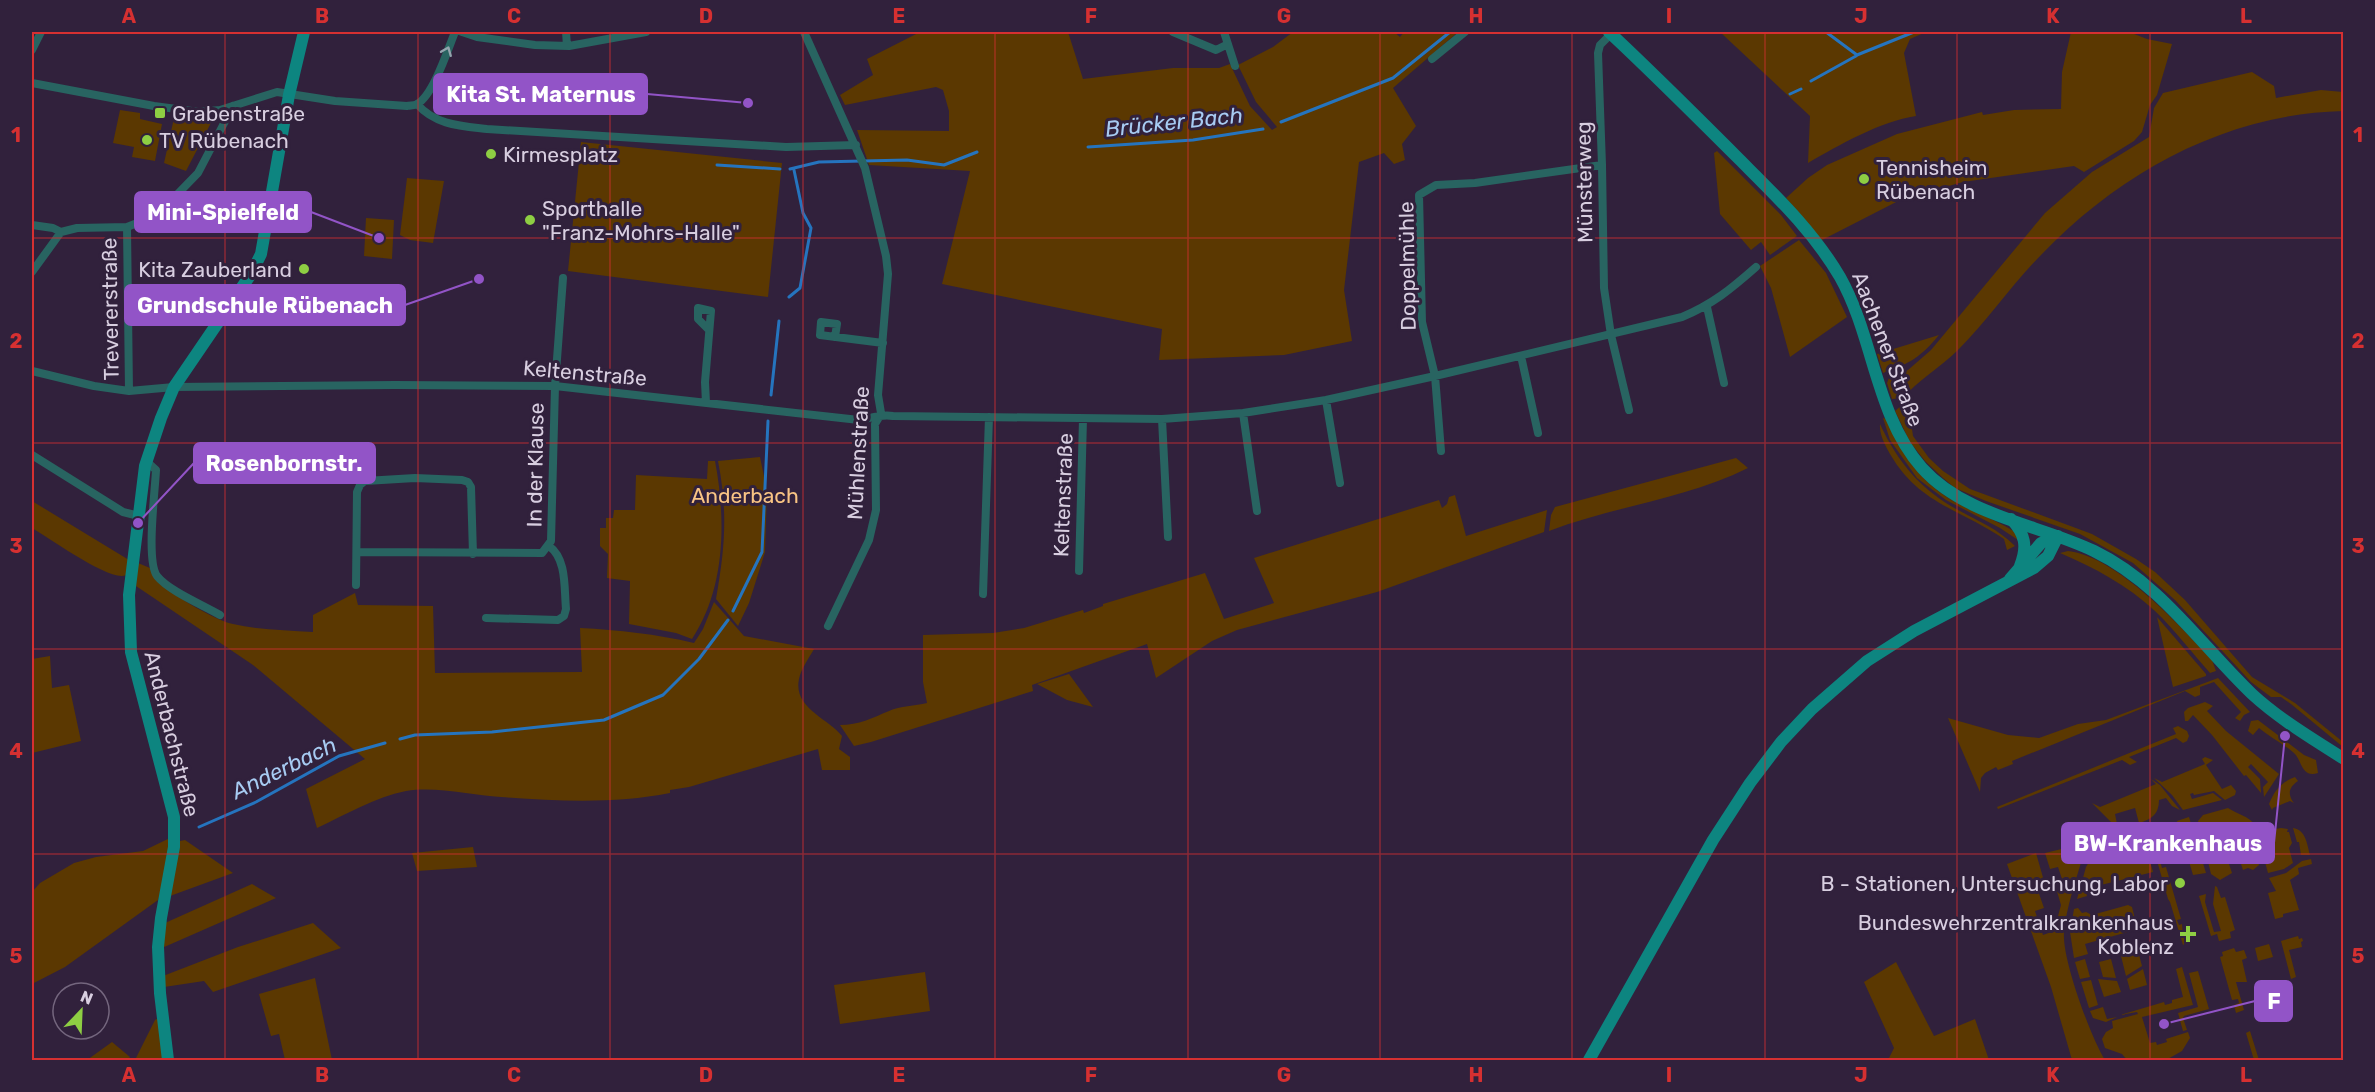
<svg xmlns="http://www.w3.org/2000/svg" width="2375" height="1092" font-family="Rubik,sans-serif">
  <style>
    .green { fill: #5b3801 }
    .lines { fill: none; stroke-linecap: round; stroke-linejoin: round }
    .stream { stroke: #2574be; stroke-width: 3 }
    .minor { stroke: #286461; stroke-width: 8 }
    .secondary { stroke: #0d8580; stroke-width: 12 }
    .oneway { stroke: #92a4ad }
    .grid { fill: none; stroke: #d63031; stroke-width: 1.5; stroke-opacity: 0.55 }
    .poi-dot { fill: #8ece43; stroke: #31213c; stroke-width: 2 }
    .labels { text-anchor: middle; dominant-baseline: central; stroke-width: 6; stroke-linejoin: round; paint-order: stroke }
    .poi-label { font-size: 21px; fill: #d8cee0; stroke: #31213c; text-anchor: start }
    .street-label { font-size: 21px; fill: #d8cee0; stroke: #31213c }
    .park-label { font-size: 21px; fill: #f9c484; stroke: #31213c }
    .water-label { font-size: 22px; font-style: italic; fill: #a7cbf2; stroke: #31213c }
    .leader { fill: none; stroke: #9254c7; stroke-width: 2 }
    .callout-dot { fill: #9254c7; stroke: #31213c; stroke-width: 2 }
    .callout { fill: #9254c7; stroke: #9254c7; stroke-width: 2 }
    .callout-label { font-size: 22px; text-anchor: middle; font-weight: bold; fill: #fff }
    .neatline { fill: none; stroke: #d63031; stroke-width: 2 }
    .grid-label { font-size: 20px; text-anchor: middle; font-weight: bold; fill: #d63031 }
  </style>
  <rect width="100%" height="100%" fill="#31213c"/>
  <path class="green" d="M 920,32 L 1068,32 L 1083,79 L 1173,68 L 1219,68 L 1230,64 L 1250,106 L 1272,130 L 1277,127 L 1256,102 L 1238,65 L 1273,47 L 1293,32 L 1394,32 L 1400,37 L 1404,32 L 1458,32 L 1393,88 L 1416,126 L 1402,144 L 1405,160 L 1394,164 L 1384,153 L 1359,162 L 1344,290 L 1352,341 L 1284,355 L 1159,360 L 1162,329 L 942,284 L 970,171 L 869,165 L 857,130 L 949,131 L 949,111 L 943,90 L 936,87 L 845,105 L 840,95 L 873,75 L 867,59 Z
    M 1720,32 L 1926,32 L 1910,39 L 1904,53 L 1916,116 C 1881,121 1839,145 1808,163 L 1810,116 Z
    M 2071,32 L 2129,32 L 2147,39 L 2172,44 L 2157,95 L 2150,105 L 2142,132 L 2134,141 L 2084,172 L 2074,166 L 1963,182 L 1902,199 L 1822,240 L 1786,198 L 1808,178 L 1827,165 L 1897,134 L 1982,112 L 1983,115 L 2014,110 L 2061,109 L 2062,72 Z
    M 2252,72 L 2274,86 L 2276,98 L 2321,90 L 2343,92 L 2343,111 C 2227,114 2122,171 2042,254 C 2012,284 1988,320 1958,350 C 1942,366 1916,382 1903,398 L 1892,399 L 1887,383 L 1889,378 L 1908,370 L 1931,350 L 2045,213 L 2092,172 L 2149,137 L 2154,108 L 2163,93 Z
    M 120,110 L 140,113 L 140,119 L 162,124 L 155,161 L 132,157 L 134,147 L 113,143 Z
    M 174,118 L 213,119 L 186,171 L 164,163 Z
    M 581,142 L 782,163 L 768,297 L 568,271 Z
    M 1717,151 L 1781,215 L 1797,236 L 1770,255 L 1761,242 L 1751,250 L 1720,214 L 1714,153 Z
    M 407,178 L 444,181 L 433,243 L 410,240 L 400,235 Z
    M 366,218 L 394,220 L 392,259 L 364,256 Z
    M 1799,240 L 1826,273 L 1847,317 L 1790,357 L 1771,288 L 1760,266 Z
    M 1939,335 C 1921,357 1909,364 1883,373 L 1877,354 Z
    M 1902,405 L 1909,409 L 1913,436 L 1929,458 L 1943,471 L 1970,489 L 2092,534 L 2136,559 L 2155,572 L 2185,600 L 2252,677 L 2295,703 L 2343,742 L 2343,747 L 2291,704 L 2281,697 L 2271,697 L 2251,682 L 2175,600 L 2133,563 L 2080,534 L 1986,501 L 1955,488 L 1943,478 L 1925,461 L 1910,442 L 1895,411 Z
    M 1883,418 L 1887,419 C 1901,456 1925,487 1961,505 C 1979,514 1998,521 2015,532 L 2021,542 L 2000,528 L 1946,500 L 1917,478 L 1890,440 Z
    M 1880,424 C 1898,463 1922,491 1960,511 C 1980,522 1998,529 2015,546 L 2007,550 L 2004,539 C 1960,509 1919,504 1890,454 C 1885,445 1879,434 1880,424 Z
    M 760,457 L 767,491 L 765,552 L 749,603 L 738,626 L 716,599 C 725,548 728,512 718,461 Z
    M 1736,458 L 1748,468 C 1686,499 1614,506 1549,531 L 1551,515 L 1555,507 Z
    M 708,461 L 715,461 C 726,518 726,588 692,639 L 676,633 L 629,624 L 630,581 L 607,578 L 608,554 L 600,546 L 600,528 L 606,528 L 606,518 L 613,518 L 614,510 L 635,510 L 636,475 L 707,479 Z
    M 1455,495 L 1466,536 L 1547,510 L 1544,532 L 1377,592 L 1237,630 L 1212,641 L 1156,678 L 1147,644 L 1032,685 L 1033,691 L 871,742 L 854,746 L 840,725 C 859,725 872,718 889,711 C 900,706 915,706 927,703 L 923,682 L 923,635 L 993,633 L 1024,628 L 1083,610 L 1084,613 L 1103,606 L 1103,604 L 1205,573 L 1224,619 L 1274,603 L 1254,558 L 1439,500 L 1442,508 L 1447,504 L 1449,497 Z
    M 32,501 L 129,560 L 126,575 C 111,583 48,537 32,528 Z
    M 2068,551 C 2118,557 2179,625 2212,660 L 2216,671 L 2210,673 C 2192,653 2175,630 2155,611 C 2127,585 2095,568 2060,553 Z
    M 138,563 L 150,568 C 155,587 214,620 233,624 C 259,630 287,630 313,632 L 313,615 L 355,593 L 358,605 L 433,606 L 435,673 L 582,672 L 580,628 C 619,630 656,634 694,643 L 703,629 L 714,602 L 744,636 L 814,649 C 809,658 801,669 799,679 C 793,708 828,718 842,736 L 839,749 L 850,757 L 850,770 L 822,770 L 818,749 L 689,787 L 670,790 L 670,793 C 615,804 557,801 501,797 C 471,795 436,786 406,791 C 375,797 345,815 317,828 L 306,789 L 365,759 L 253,665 L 136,586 Z
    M 2157,617 L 2206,674 L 2206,676 L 2173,687 Z
    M 50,656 L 52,688 L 69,685 L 81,741 L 32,753 L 32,659 Z
    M 1069,674 L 1093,707 L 1067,700 L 1037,684 Z
    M 2218,678 L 2250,712 L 2244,715 L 2240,721 L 2235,718 L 2241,712 L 2214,682 L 2200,687 L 2200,695 L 2195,697 L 2185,691 L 2012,761 L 2013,764 L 1998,770 L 1996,767 L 1985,773 L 1981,778 L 1980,792 L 1948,718 L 2008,735 L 2039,738 L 2078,724 L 2106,720 Z
    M 2205,702 L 2213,706 L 2207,711 L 2226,731 L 2279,774 L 2264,797 L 2263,787 L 2268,782 L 2251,764 L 2248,767 L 2260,779 L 2261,793 L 2246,775 L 2244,776 L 2212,735 L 2193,715 L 2188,721 L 2185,721 L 2184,712 L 2188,708 Z
    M 2258,720 L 2304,755 L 2316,760 L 2318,773 C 2302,778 2302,762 2295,754 C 2287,746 2268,736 2259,728 L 2253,735 L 2248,731 L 2251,721 Z
    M 2178,726 L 2187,731 L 2189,736 L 2187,741 L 2183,743 L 2176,738 L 2129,757 L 2137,762 L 2130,765 L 2122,760 L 1998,809 L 1997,807 L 2176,734 L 2173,728 Z
    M 2205,757 L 2213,760 L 2206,765 L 2222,789 L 2231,785 L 2236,791 L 2235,795 L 2225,800 L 2214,791 L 2194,795 L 2193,793 L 2190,794 L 2192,799 L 2213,793 L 2222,800 L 2183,810 L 2172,795 L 2154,778 L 2162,782 L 2205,764 L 2202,759 Z
    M 2295,777 L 2298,781 C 2289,787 2287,794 2294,803 L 2290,801 L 2273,808 L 2272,810 L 2269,804 C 2274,791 2281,782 2295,777 Z
    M 2151,779 L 2160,785 L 2180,810 L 2172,806 L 2166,798 L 2159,800 C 2159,814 2152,819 2139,823 L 2135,808 L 2115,814 L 2118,829 L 2092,803 L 2100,807 L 2156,784 Z
    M 2228,808 C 2237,814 2249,816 2255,825 L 2253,841 L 2259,865 L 2253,870 L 2248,868 L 2243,870 L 2240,861 L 2229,864 L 2232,873 L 2220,880 L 2211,874 L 2198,821 L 2203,815 Z
    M 2189,817 L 2206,873 L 2193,875 L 2177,821 Z
    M 2151,828 L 2162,868 L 2166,867 L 2181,919 L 2177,920 L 2179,925 L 2182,924 L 2183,936 L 2185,936 L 2187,942 L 2183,945 L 2170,902 L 2168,899 L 2149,833 Z
    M 2281,828 L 2288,829 L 2287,832 L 2289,832 L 2292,843 L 2289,848 L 2293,863 L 2284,869 L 2268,873 L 2260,844 L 2269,830 Z
    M 2293,828 C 2306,830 2307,844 2310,855 L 2301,855 L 2299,842 L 2297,842 Z
    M 2132,831 L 2141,836 L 2146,849 L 2142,852 L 2147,851 L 2153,872 L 2085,889 L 2087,896 L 2077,899 L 2086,867 L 2103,838 Z
    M 172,837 L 170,860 L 158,900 L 65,967 L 32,984 L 32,892 L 40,883 L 74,863 L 96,857 L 143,851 Z
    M 185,840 L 233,873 L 170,896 L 180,841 Z
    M 2078,845 L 2084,852 C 2077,878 2066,907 2064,933 C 2062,959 2091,1038 2105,1060 L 2072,1060 L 2051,987 L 2007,864 L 2036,853 L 2044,881 L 2036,885 L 2044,908 L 2035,911 L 2043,935 L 2054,931 L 2061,905 L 2056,888 L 2064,885 L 2058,867 L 2050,869 L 2045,853 Z
    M 473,847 L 477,867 L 417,871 L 412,853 Z
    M 2311,859 L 2312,864 L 2298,868 L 2299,874 L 2290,880 L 2299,910 L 2283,914 L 2283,917 L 2275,919 L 2268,893 L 2276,891 L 2269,878 L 2286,873 L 2302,861 Z
    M 252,884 L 276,898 L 162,948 L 165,923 Z
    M 2215,886 L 2217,887 L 2221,898 L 2225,897 L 2235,930 L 2230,932 L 2231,938 L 2219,941 L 2217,934 L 2211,936 L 2199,896 L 2206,894 L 2205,902 L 2214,932 L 2221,931 L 2213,904 Z
    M 2128,905 L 2132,907 L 2136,923 L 2148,920 L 2149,926 L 2085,944 L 2088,954 L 2074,958 L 2070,932 L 2074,909 L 2078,908 L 2082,913 L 2086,912 L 2092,915 Z
    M 313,923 L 341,948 L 213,992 L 204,981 L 164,987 L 163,976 L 238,947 Z
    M 2298,936 L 2299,939 L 2302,938 L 2303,941 L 2301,942 L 2302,947 L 2289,950 L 2296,977 L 2291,979 L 2281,941 Z
    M 2269,944 L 2273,957 L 2258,961 L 2255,948 Z
    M 2234,948 L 2236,952 L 2244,950 L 2247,958 L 2242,960 L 2247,982 L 2236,982 L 2244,1010 L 2236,1013 L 2234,1005 L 2239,1003 L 2238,999 L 2232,1000 L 2220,957 L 2223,956 L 2222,952 Z
    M 2138,951 L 2142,966 L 2126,976 L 2121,956 Z
    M 2085,959 L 2090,977 L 2080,979 L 2075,962 Z
    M 2111,959 L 2116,978 L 2103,977 L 2099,962 Z
    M 1896,962 L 1934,1036 L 1975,1019 L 1989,1060 L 1888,1060 L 1894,1048 L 1864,982 Z
    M 2182,967 L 2193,1005 L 2142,1017 L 2150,1043 L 2156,1042 L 2157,1045 L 2167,1042 L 2166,1039 L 2188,1032 L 2190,1038 L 2182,1051 L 2166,1060 L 2127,1060 L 2122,1054 L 2105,1048 L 2102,1039 L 2106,1032 L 2113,1028 L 2112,1021 L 2138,1014 L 2137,1012 L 2120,1015 L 2164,1002 L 2165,1005 L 2172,1003 L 2172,1000 L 2183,997 L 2176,969 Z
    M 2143,969 L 2147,985 L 2130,990 L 2127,979 Z
    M 2198,971 L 2209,1009 L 2184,1016 L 2183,1018 L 2187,1030 L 2183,1031 L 2178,1013 L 2198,1007 L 2189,973 Z
    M 925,972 L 930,1011 L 840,1024 L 834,985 Z
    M 315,978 L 332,1060 L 285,1060 L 279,1034 L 271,1036 L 259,994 Z
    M 2098,979 L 2117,981 L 2121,992 L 2104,997 Z
    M 2091,980 L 2098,1005 L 2089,1008 L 2081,982 Z
    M 2103,1007 L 2107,1019 L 2117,1017 L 2106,1022 L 2093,1018 L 2090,1011 Z
    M 158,1018 L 164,1060 L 135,1060 L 155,1020 Z
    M 2250,1031 L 2259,1060 L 2254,1060 L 2246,1033 Z
    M 112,1042 L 130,1057 L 128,1060 L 87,1060 Z"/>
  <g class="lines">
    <path class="stream" d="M 1826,32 L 1857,55 L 1914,32
      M 1811,81 L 1856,56
      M 1790,94 L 1801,89
      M 1281,122 L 1393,78 L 1450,32
      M 1088,147 L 1193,140 L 1263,129
      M 717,165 L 780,169
      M 790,169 L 819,162 L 907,160 L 944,165 L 977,152
      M 789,297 L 800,288 L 811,228 L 803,213 L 794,170
      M 771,395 L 779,321
      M 733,611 L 762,552 L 768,421
      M 400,739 L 415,735 L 492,732 L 604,720 L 663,695 L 699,659 L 728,620
      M 199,827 L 256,802 L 339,756 L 385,743"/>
    <path class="minor" d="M 462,32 L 477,37 L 535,45 L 569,46 L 646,32
      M 566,32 L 567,46
      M 804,32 L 865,168 L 886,256 L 888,274 L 878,395 L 881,413
      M 1173,32 L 1216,50 L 1228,44
      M 1224,32 L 1235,66
      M 1611,34 L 1600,45 L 1598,53 L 1602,165 L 1604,288 L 1611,335 L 1629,410
      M 32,50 L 41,32
      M 1432,59 L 1465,32
      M 32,83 L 154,106 L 199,112 L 220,110 L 277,92 L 335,101 L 407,106 C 410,105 414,106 417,104 C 433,96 448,49 455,32
      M 417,104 C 435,125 461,126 487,129 L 786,147 L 856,145
      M 32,225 L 53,228 L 61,232
      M 127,227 L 129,391
      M 32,272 L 61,232 L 77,228 L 127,227 L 150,218 L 162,210 L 198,173 L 233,106
      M 1707,307 L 1724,383
      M 835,337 L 837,324 L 821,322 L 820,335 L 883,343
      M 1521,356 L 1538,433
      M 32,371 L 94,386 L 129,391 L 174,387 L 395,385 L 555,386 L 859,420 C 873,418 879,414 893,416 L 1162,419 L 1243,413 L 1326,400 L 1435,376 L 1682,317 C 1713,304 1731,289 1756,267
      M 1326,400 L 1340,483
      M 706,403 L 705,382 L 711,311 L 698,308 L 698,319 L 709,330
      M 1243,413 L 1257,511
      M 1162,419 L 1168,537
      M 1441,451 L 1435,376 L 1422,322 L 1419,195 L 1436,185 L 1475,183 L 1602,165
      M 32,455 L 123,512 L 139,516
      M 146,461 L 156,470 C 155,492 146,561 157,576 C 169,591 203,605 220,615
      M 357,552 L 542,553 L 551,541 L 555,386 L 563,278
      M 1079,571 L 1083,419
      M 356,585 L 357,492 L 360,485 L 365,481 L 415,478 L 462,480 L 468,482 L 471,487 L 473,554
      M 983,594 L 989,417
      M 486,618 L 558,620 L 564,616 L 566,609 C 564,588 567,559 549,546
      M 828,626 L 869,540 L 876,510 L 875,424 L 881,414"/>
    <path class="secondary" d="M 1609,32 C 1653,73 1696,116 1739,159 C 1776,196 1813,231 1840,277 C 1874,337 1875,415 1922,468 C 1965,516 2038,524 2094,551 C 2160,583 2200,644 2252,694 C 2279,719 2313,739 2344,759
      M 2011,519 C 2025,534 2028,546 2020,566
      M 2010,579 L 2041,543 L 2058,536
      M 168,1060 L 160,993 L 158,947 L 161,918 L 174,847 L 174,817 L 131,652 L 129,595 L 145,466 L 161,418 L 174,387 L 251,274 L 261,254 L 289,95 L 304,32
      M 1589,1060 L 1713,840 L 1750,783 L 1781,742 L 1812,709 L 1867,661 L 1914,631 L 2034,568 L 2048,556 L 2058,536"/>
  </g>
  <defs><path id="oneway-chevron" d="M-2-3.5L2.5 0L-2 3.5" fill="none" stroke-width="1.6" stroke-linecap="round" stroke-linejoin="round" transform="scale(1.5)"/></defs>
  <use class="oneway" href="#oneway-chevron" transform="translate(447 51) rotate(-68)"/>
  <path class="grid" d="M 225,32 L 225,1060M 418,32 L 418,1060M 610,32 L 610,1060M 803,32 L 803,1060M 995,32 L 995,1060M 1188,32 L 1188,1060M 1380,32 L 1380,1060M 1572,32 L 1572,1060M 1765,32 L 1765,1060M 1957,32 L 1957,1060M 2150,32 L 2150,1060M 32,238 L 2344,238M 32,443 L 2344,443M 32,649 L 2344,649M 32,854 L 2344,854"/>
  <g class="poi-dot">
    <rect x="154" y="107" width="12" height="12" rx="3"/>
    <circle cx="147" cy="140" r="6"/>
    <circle cx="491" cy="154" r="6"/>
    <circle cx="1864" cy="179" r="6"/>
    <circle cx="530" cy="220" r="6"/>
    <circle cx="304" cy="269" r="6"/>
    <circle cx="2180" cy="883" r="6"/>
    <path d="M2185 925h6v6h6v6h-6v6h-6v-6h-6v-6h6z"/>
  </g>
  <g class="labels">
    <g class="poi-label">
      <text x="172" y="113">Grabenstraße</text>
      <text x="159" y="140">TV Rübenach</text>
      <text x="503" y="154">Kirmesplatz</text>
      <text x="1876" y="167">Tennisheim<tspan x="1876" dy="24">Rübenach</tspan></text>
      <text x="542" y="208">Sporthalle<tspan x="542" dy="24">"Franz-Mohrs-Halle"</tspan></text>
      <text x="292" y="269" text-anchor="end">Kita Zauberland</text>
      <text x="2168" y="883" text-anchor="end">B - Stationen, Untersuchung, Labor</text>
      <text x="2174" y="922" text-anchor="end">Bundeswehrzentralkrankenhaus<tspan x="2174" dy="24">Koblenz</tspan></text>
    </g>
    <g class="street-label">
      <text transform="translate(1584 182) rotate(-91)">Münsterweg</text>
      <text transform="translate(1407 266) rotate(-91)">Doppelmühle</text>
      <text transform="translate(110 309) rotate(-91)">Trevererstraße</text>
      <text transform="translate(1888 349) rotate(69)">Aachener Straße</text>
      <text transform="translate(585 373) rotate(5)">Keltenstraße</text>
      <text transform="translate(858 453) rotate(-87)">Mühlenstraße</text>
      <text transform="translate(535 465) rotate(-89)">In der Klause</text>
      <text transform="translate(1063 495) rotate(-88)">Keltenstraße</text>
      <text transform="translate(172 734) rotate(76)">Anderbachstraße</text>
    </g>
    <g class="park-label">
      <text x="745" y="495">Anderbach</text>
    </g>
    <g class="water-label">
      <text transform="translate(1174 122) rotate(-6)">Brücker Bach</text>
      <text transform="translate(284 768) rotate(-26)">Anderbach</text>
    </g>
  </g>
  <path class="leader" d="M748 103L647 94M379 238L311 212M479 279L405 305M138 523L194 463M2285 736L2274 843M2164 1024L2255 1001"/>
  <g class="callout-dot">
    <circle cx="748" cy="103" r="6"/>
    <circle cx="379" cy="238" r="6"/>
    <circle cx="479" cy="279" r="6"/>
    <circle cx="138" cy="523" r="6"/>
    <circle cx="2285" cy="736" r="6"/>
    <circle cx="2164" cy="1024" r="6"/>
  </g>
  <g class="callout">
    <rect x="434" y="74" width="213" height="40" rx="6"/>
    <rect x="135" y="192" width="176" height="40" rx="6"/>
    <rect x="125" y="285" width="280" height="40" rx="6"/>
    <rect x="194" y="443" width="181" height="40" rx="6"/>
    <rect x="2062" y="823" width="212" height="40" rx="6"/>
    <rect x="2255" y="981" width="37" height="40" rx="6"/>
  </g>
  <g class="callout-label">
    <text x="541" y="102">Kita St. Maternus</text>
    <text x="223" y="220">Mini-Spielfeld</text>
    <text x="265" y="313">Grundschule Rübenach</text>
    <text x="284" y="471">Rosenbornstr.</text>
    <text x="2168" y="851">BW-Krankenhaus</text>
    <text x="2274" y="1009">F</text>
  </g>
  <rect width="2375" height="1092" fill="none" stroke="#31213c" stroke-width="66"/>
  <g transform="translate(81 1011) rotate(23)"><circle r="28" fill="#31213c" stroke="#74667e" stroke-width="1.5"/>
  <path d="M0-4.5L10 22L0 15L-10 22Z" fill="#8ece43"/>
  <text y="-9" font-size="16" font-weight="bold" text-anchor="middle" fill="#d8cee0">N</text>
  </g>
  <rect x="33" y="33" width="2309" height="1026" class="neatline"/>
  <g class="grid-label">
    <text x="129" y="23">A</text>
    <text x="322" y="23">B</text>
    <text x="514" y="23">C</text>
    <text x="706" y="23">D</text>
    <text x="899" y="23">E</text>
    <text x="1091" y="23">F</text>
    <text x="1284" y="23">G</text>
    <text x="1476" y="23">H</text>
    <text x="1669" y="23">I</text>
    <text x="1861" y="23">J</text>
    <text x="2053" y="23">K</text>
    <text x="2246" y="23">L</text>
    <text x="16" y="142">1</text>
    <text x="2358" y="142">1</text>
    <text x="16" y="348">2</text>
    <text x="2358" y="348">2</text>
    <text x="16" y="553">3</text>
    <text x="2358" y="553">3</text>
    <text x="16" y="758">4</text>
    <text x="2358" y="758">4</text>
    <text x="16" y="963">5</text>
    <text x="2358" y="963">5</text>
    <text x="129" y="1082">A</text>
    <text x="322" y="1082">B</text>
    <text x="514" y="1082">C</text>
    <text x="706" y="1082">D</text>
    <text x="899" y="1082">E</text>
    <text x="1091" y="1082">F</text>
    <text x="1284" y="1082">G</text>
    <text x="1476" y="1082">H</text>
    <text x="1669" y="1082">I</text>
    <text x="1861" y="1082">J</text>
    <text x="2053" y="1082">K</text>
    <text x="2246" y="1082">L</text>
  </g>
</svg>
